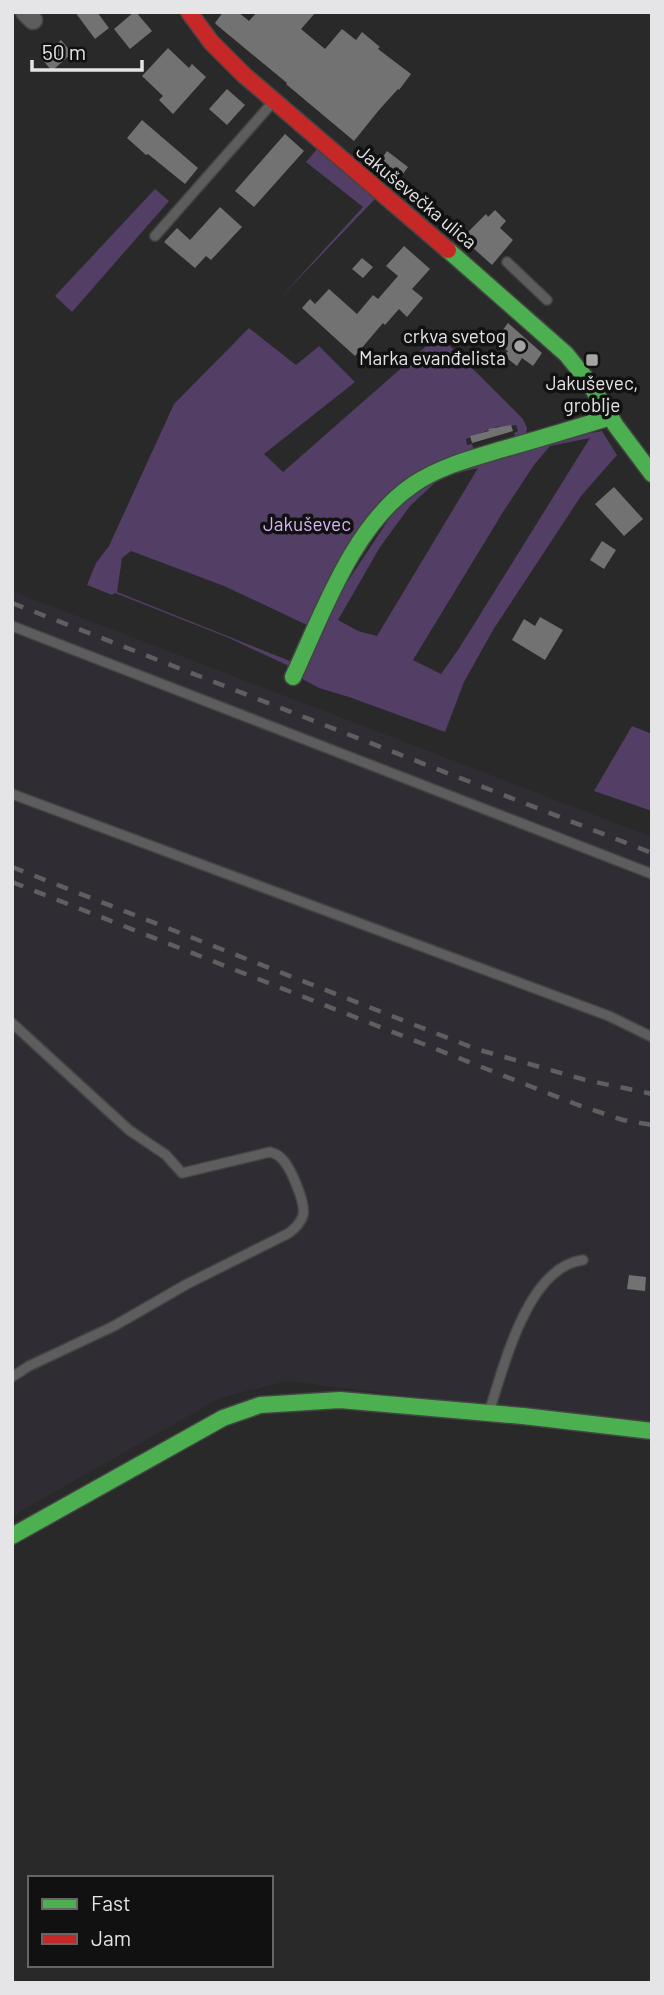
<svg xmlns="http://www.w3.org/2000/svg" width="664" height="1995" font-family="Barlow,sans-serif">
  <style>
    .built { fill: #302c33 }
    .green { fill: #533e66; fill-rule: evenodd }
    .building { fill: #737273 }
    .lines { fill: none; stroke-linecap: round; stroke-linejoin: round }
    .lane-casing { stroke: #444; stroke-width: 12 }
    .street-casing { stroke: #444; stroke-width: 21 }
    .fast-casing { stroke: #444; stroke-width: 19 }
    .jam-casing { stroke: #444; stroke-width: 19 }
    .lane { stroke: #5d5d5e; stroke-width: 9 }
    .street { stroke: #5d5d5e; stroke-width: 18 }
    .fast { stroke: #4caf50; stroke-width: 16 }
    .jam { stroke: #c62828; stroke-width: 16 }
    .rail { stroke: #5f5f5f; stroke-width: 4.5; stroke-dasharray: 12 12; stroke-linecap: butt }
    .poi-dot { fill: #a3a3a4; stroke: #121112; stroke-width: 2.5 }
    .labels { text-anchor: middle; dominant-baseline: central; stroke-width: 7; stroke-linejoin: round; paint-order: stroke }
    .street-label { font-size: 19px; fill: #e5e4e6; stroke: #121112 }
    .poi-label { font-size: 19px; fill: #e5e4e6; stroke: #121112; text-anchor: end }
    .park-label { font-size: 19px; fill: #d8b4f7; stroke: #121112 }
  </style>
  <rect width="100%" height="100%" fill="#292929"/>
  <path class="built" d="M 12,591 L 652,837 L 652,1426 L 287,1381 L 220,1398 L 12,1516 Z"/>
  <path class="green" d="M 317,149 L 375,199 L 280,298 L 363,207 L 306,162 Z
    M 155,189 L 169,201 L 72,312 L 55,296 Z
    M 249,328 L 296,365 L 319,346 L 355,382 L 264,454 L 283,472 L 439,335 L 523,419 L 527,428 L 526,433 L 516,440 L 514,433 L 518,431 L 516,425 L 500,428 L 499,426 L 466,439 L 467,445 L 472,444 L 474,451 L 416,478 L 291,667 L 229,638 L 115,593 L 112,595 L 87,585 L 96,563 L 109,546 L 174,404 ZM 131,551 L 224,586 L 307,625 L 290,661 L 117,592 L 122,558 Z
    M 590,429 L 591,433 L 602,431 L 617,455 L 581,496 L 493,630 L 464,682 L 445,732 L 349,697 L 319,688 L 299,677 L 301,667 L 333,609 L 340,582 L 360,548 L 398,502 L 417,486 L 460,466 ZM 590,438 L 458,650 L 441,674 L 413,660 L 503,512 L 534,465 L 550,446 ZM 478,468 L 377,636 L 358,631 L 338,620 L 380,547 L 410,506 L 441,477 Z
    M 632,726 L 652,734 L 652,811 L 594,791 Z"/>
  <path class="building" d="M 75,12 L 97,12 L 109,28 L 95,39 Z
    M 134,12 L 136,12 L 152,31 L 130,49 L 114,29 Z
    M 223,12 L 238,12 L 249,21 L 257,12 L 316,12 L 301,29 L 325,49 L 342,29 L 356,40 L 362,32 L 380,47 L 378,49 L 411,74 L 399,90 L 398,89 L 379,110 L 354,141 L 286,84 L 287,83 L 218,26 L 215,23 Z
    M 61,40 L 72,53 L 52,71 L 41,58 Z
    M 168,48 L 189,68 L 192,64 L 206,77 L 173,114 L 159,100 L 163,96 L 142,76 Z
    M 227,89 L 245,105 L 227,125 L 209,109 Z
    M 142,120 L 198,168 L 185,184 L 148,154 L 146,155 L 127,138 Z
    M 285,134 L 304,151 L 254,207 L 235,191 Z
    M 387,151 L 408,167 L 395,185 L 375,168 Z
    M 220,207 L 242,227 L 211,260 L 206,256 L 195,268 L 164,242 L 177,228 L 190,240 Z
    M 495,210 L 506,221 L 500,228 L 513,240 L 492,265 L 462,238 L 486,214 L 488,217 Z
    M 404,246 L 430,269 L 412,289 L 423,298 L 407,317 L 399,309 L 385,325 L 383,323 L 355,356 L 302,308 L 310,299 L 315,304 L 329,289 L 357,314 L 373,295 L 378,299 L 398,276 L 386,266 Z
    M 362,258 L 373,267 L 363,278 L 352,269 Z
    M 508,323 L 542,353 L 533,366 L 522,358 L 517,366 L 504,356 L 508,351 L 494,342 Z
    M 511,425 L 513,431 L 472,443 L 470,436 L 489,431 L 488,429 Z
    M 614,487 L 643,519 L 624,536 L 595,504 Z
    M 602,541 L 616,550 L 604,569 L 590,560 Z
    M 540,617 L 563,630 L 545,660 L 512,640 L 524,619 L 535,626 Z
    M 629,1275 L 646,1277 L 645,1291 L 627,1289 Z"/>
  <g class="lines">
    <g class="lane-casing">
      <path id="lane" d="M 155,236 L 273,102
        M 507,262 L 547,300
        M 12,626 L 652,874
        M 12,794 L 609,1016 L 652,1037
        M 12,1023 L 129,1130 L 166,1155 L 182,1173 L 270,1152 C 273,1153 277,1154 280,1157 C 290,1165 306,1203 303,1215 C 301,1223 295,1228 289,1233 L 187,1284 L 114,1326 L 29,1366 L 12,1377
        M 489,1412 C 504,1367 527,1267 583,1260"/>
    </g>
    <g class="street-casing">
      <path id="street" d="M 25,12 L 33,20"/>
    </g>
    <g class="fast-casing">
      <path id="fast" d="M 448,250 L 566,354 L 588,381 L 616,426 L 652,474
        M 293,677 C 323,613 353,525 414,484 C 441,466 473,458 503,449 C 539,439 575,428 611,417
        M 12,1536 L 223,1418 L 260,1405 L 340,1400 L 523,1416 L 652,1431"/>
    </g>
    <g class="jam-casing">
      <path id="jam" d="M 189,12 L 211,42 L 244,75 L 448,250"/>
    </g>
    <use href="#lane" class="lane"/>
    <use href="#street" class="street"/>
    <use href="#fast" class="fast"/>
    <use href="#jam" class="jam"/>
    <path class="rail" d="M 12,603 L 652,853
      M 12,867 L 476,1049 L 586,1080 L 652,1094
      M 12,882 L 578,1105 L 623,1120 L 652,1125"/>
  </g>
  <g class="poi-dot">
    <circle cx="520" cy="346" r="7"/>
    <rect x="585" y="353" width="14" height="14" rx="3.5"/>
  </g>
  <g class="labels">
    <g class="street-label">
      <text transform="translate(417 196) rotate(40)">Jakuševečka ulica</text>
    </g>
    <g class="poi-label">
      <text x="506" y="335">crkva svetog<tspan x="506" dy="22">Marka evanđelista</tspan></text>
      <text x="592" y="382" text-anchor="middle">Jakuševec,<tspan x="592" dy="22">groblje</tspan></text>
    </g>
    <g class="park-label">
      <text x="307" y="523">Jakuševec</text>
    </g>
  </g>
  <rect width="664" height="1995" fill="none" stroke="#e5e4e6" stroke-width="28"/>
  <rect x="28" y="1876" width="245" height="91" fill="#121112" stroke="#666567" stroke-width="2"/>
  <rect x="42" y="1899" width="35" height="10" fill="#4caf50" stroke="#666567" stroke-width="2"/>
  <text x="91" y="1911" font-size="21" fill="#e5e4e6">Fast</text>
  <rect x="42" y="1934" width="35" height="10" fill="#c62828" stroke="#666567" stroke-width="2"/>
  <text x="91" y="1946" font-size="21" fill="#e5e4e6">Jam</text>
  <path d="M32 60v10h110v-10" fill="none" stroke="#e5e4e6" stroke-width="3.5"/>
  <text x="42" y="60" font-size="21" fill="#e5e4e6" stroke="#121112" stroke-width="5" paint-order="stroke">50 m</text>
</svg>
